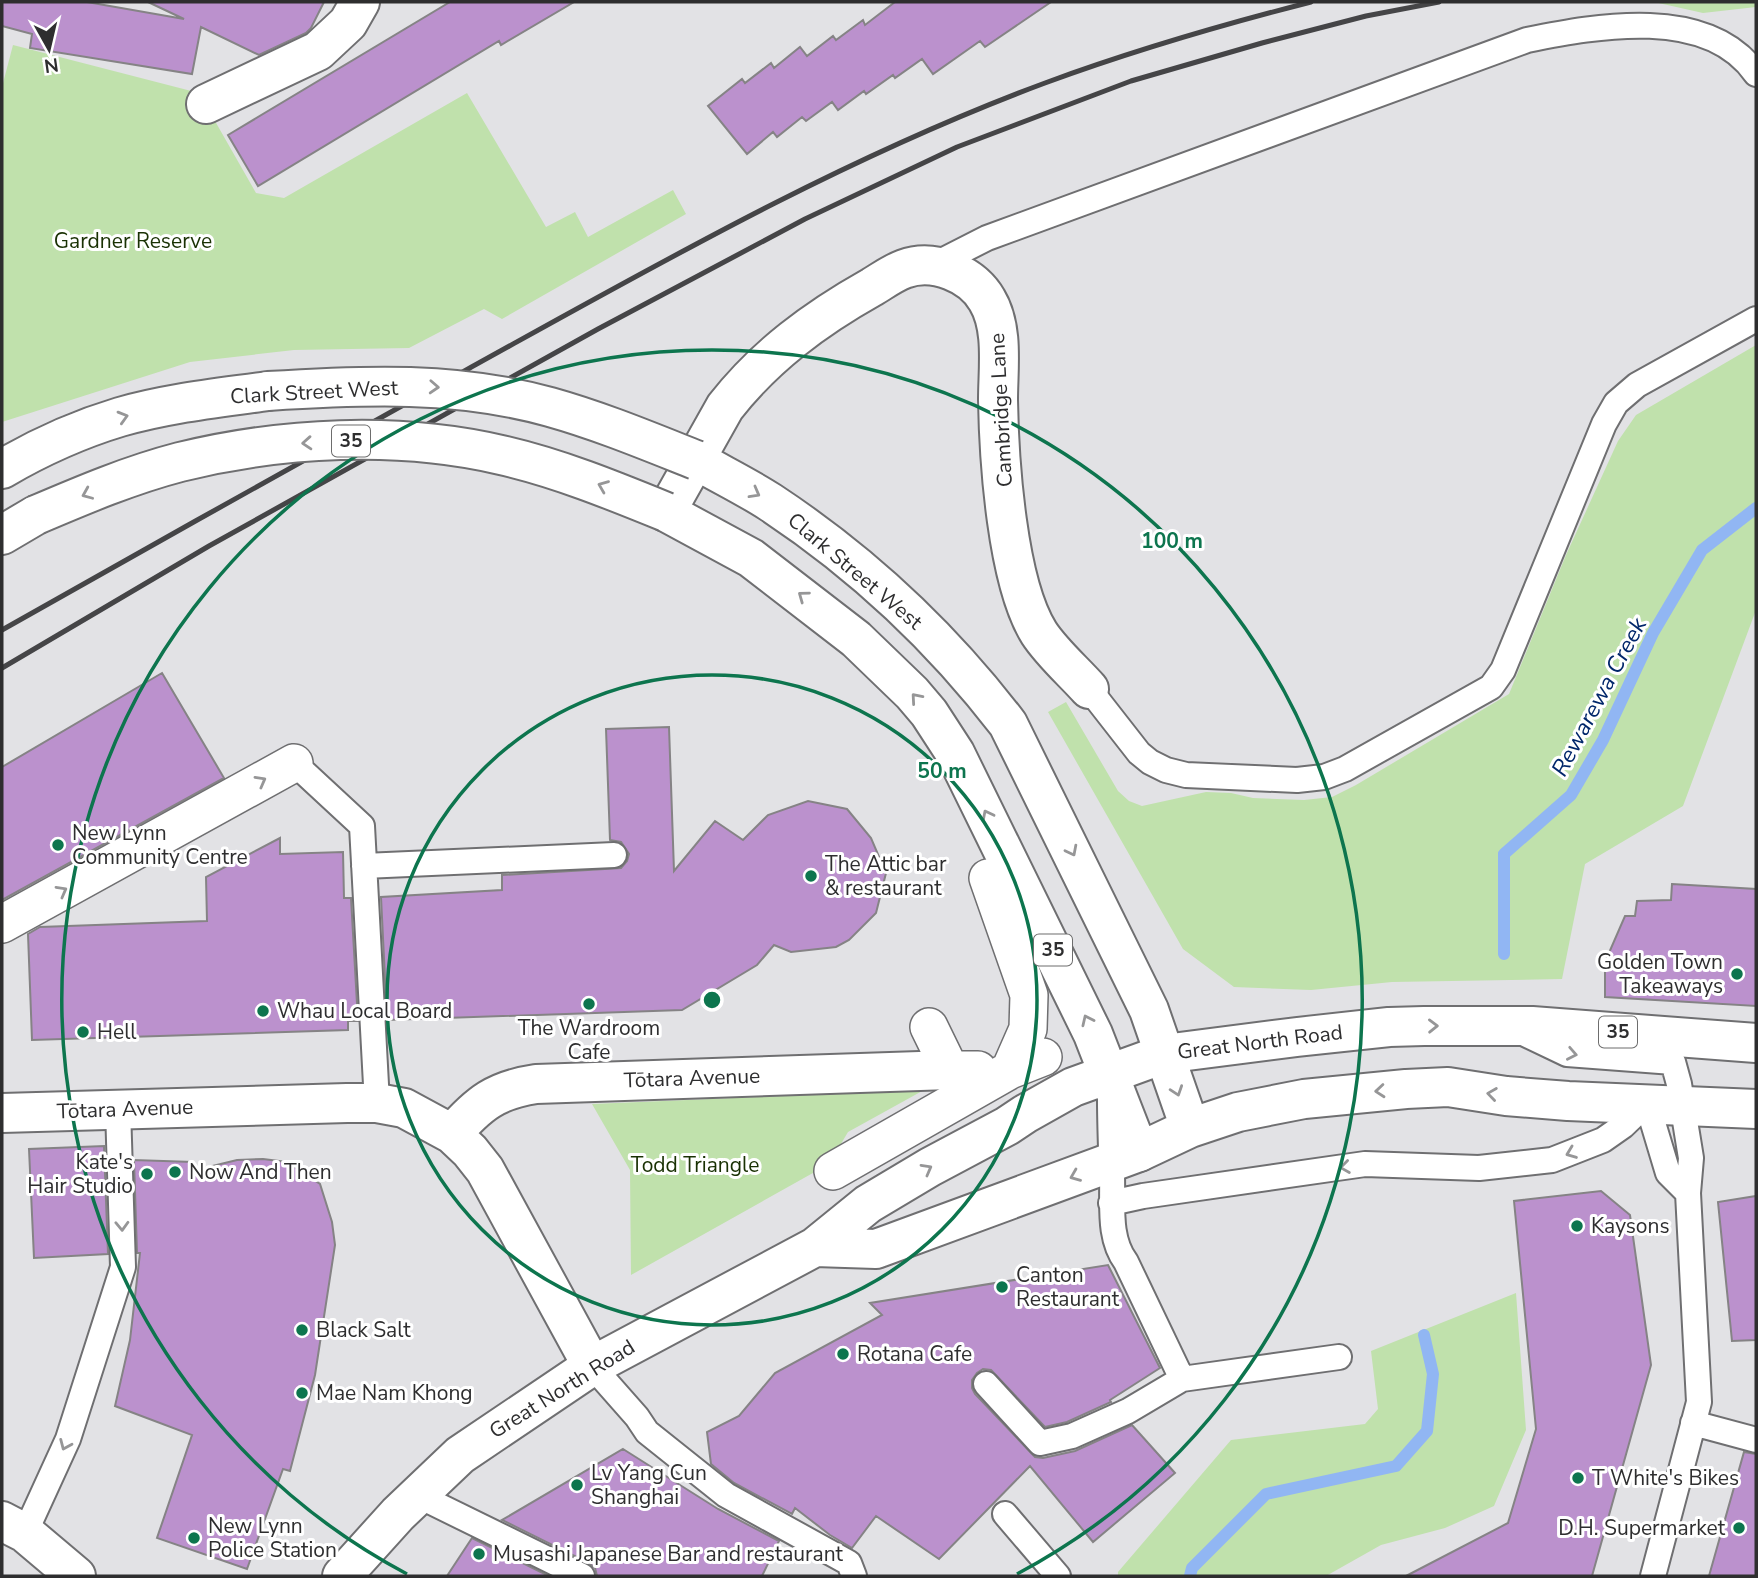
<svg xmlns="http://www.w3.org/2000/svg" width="1758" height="1578" font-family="'Nunito Sans',sans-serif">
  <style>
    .green { fill: #c0e1ac }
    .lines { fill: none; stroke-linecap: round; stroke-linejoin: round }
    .stream { stroke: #91b6f3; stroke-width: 12 }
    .building { fill: #bb91cd; stroke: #858385; stroke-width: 2 }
    .service-casing { stroke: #6f6f71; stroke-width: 28 }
    .pedestrian-casing { stroke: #6f6f71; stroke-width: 40 }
    .minor-casing { stroke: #6f6f71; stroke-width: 42 }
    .secondary-casing { stroke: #6f6f71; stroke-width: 42 }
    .primary-casing { stroke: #6f6f71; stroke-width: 42 }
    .service { stroke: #fff; stroke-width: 24 }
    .pedestrian { stroke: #fff; stroke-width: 37 }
    .minor { stroke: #fff; stroke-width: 38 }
    .secondary { stroke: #fff; stroke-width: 38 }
    .primary { stroke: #fff; stroke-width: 38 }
    .rail { stroke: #454547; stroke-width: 5 }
    .primary-bridge-casing { stroke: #6f6f71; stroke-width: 42; stroke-linecap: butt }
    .primary-bridge { stroke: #fff; stroke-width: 38 }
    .oneway { stroke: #969697 }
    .ring { fill: none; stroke: #0d754e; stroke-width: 3.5 }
    .poi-dot { fill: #0d754e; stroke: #fff; stroke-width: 2.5 }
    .labels { text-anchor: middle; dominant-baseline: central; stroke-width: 6; stroke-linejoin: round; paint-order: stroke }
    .shield { fill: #fff; stroke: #6d6d6d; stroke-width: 2 }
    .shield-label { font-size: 19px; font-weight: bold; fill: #2e2e2f }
    .park-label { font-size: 21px; fill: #193103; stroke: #fff }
    .street-label { font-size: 21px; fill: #2e2e2f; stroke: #fff }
    .poi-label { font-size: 21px; fill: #2e2e2f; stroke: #fff; text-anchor: start }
    .water-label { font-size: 23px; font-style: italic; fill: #00266a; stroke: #fff }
    .centre { fill: #0d754e; stroke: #fff; stroke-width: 3.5 }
    .ring-label { font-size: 21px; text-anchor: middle; font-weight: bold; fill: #0d754e; stroke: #fff; stroke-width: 6; stroke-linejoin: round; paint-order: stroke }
  </style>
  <rect width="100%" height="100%" fill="#e2e2e5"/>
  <path class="green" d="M 1654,2 L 1756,2 L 1756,7 L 1703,13 Z
    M 13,45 L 199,93 L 256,193 L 284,198 L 467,93 L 546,227 L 575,212 L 588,237 L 673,190 L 686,214 L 502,319 L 484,309 L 409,348 L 294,350 L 190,362 L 2,422 L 2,87 Z
    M 1756,345 L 1756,610 L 1683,806 L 1585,864 L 1562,979 L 1392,982 L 1311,990 L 1234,987 L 1183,949 L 1048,712 L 1066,702 L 1118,791 L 1129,801 L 1142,806 L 1206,792 L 1231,793 L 1253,798 L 1304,800 L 1332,797 L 1356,785 L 1509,694 L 1566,555 L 1618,441 L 1636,415 Z
    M 924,1090 L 848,1132 L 829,1164 L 631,1275 L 630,1170 L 592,1104 Z
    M 1516,1293 L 1526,1430 L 1494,1506 L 1445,1528 L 1381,1545 L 1326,1576 L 1118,1576 L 1118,1572 L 1231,1440 L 1365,1424 L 1378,1409 L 1371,1351 Z"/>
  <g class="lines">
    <path class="stream" d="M 1504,954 L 1504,854 L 1571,795 L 1603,740 L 1653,633 L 1702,550 L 1756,508
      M 1190,1576 L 1192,1568 L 1266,1494 L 1396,1466 L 1427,1431 L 1433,1374 L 1424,1335"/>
  </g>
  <path class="building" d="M 2,2 L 87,2 L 184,19 L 148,2 L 324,2 L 311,28 L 306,33 L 259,55 L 201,27 L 192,74 L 30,48 L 32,34 L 2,26 Z
    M 450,2 L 574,2 L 501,45 L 499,41 L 258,186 L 228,135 Z
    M 895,2 L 1051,2 L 985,47 L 980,41 L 933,74 L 922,59 L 895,78 L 893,75 L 866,94 L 864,91 L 838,110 L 832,102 L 806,121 L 802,117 L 777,137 L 773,132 L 747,154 L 708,106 L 742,79 L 745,83 L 771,63 L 774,68 L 800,47 L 807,56 L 833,36 L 836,40 L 863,20 L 865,25 Z
    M 162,673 L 224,778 L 2,900 L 2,767 Z
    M 669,727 L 674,871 L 715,821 L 743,840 L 768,815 L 808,801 L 847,809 L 871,838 L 886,873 L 876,913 L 849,940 L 836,947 L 791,952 L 774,945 L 757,965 L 682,1010 L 387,1020 L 381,897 L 502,890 L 502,875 L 621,868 L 627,861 L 629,854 L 621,842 L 610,840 L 606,729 Z
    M 280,838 L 280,854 L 343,852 L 344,898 L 351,898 L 358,1021 L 348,1021 L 348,1030 L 32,1040 L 28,934 L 40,927 L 207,921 L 206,877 Z
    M 1672,884 L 1756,889 L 1756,1006 L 1605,997 L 1605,962 L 1625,916 L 1635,916 L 1637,901 L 1671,900 Z
    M 104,1146 L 108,1254 L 34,1258 L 29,1149 Z
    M 263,1159 L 287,1162 L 320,1184 L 332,1222 L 335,1245 L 315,1375 L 290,1471 L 283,1469 L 247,1569 L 157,1538 L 192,1435 L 115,1406 L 130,1340 L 140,1253 L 137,1253 L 134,1160 L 193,1162 L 196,1170 L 237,1160 Z
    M 1601,1191 L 1630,1215 L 1651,1365 L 1592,1576 L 1406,1576 L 1508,1523 L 1536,1429 L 1514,1201 Z
    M 1756,1196 L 1756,1340 L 1732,1341 L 1718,1202 Z
    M 1108,1265 L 1160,1368 L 1110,1400 L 1111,1402 L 1067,1422 L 1045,1427 L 991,1370 L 983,1369 L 977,1373 L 972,1380 L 972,1388 L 975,1394 L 1035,1457 L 1043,1458 L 1075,1451 L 1132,1425 L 1175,1473 L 1093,1542 L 1030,1466 L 939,1559 L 876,1516 L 852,1548 L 830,1535 L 795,1508 L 792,1514 L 734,1483 L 711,1464 L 707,1432 L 739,1416 L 775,1373 L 882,1315 L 870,1303 Z
    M 623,1449 L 718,1509 L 779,1541 L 762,1576 L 597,1576 L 595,1568 L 589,1563 L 502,1520 Z
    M 1744,1452 L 1756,1454 L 1756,1576 L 1709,1576 Z
    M 472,1538 L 549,1576 L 447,1576 Z"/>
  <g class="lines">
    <g class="service-casing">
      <path id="service" d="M 932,266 L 987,238 L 1527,40 C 1597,26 1708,5 1756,74
        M 1089,689 L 1139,753 L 1150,762 L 1166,770 L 1186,775 L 1297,780 L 1324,777 L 1345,769 L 1491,687 L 1503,670 L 1604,424 L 1616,403 L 1637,385 L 1756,319
        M 294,763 L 362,826 L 377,1103
        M 364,866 L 614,855
        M 1110,1099 C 1110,1125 1111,1150 1112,1176 C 1113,1205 1108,1238 1126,1262 L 1182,1379 L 1339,1357
        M 1111,1203 L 1143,1196 L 1365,1164 L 1479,1168 L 1552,1160 L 1603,1140 L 1623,1126 L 1647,1103 L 1668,1173 L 1688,1193 L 1691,1158 L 1679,1084 L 1673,1062 L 1567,1054 L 1521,1032
        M 592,1366 L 637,1417 L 647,1432 L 726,1495 L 849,1563 L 854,1576
        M 986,1384 L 1040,1443 L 1072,1436 L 1128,1411 L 1182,1379
        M 1693,1423 L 1756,1440
        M 417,1495 L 582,1576
        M 1005,1514 L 1058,1576
        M 25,1533 L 68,1439 L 123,1267 L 118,1109
        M 1653,1576 L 1699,1402 L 1688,1193"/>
    </g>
    <g class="pedestrian-casing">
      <path id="pedestrian" d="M 988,878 L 1029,995 L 1028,1029 L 1010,1070 L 1043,1057
        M 2,924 L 294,763
        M 929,1027 L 950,1070 L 978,1070
        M 833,1171 L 1010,1070"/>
    </g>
    <g class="minor-casing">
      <path id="minor" d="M 206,104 L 318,51 L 348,23 L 360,2
        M 666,512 L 725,407 C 765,356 815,319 872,287 C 882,281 893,273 904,269 C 934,258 972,274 987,300 C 1004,328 998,368 998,400 C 999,461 1007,582 1039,633 C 1052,653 1073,671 1089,689
        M 2,1113 L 347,1103 L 377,1103 L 404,1108 L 452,1134 L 470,1151 L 485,1170 L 592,1366
        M 452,1134 C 479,1103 496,1090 536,1084 L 950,1070
        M 2,1521 L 25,1533 L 76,1576"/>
    </g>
    <g class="secondary-casing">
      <path id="secondary" d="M 815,1247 L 876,1249 L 1139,1152
        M 342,1576 L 398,1514 L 460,1455 L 592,1366 L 815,1247 L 868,1204 L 930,1167 L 1007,1126 L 1025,1114 L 1073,1087 L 1164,1054"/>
    </g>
    <g class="primary-casing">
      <path id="primary" d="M 696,460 C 720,474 747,487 770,502 C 861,562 942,638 1008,724 L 1149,1010 L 1190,1128
        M 2,469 C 38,448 80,429 120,417 C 168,403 219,398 268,391
        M 666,512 L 751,558 L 856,639 L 912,693 L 929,713 L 955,753 L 1093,1034 L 1139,1152 L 1190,1128 L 1238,1112 L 1304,1099 L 1406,1089 L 1448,1087 L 1506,1096 L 1568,1101 L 1756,1109
        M 2,535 L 36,515
        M 1164,1054 L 1297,1037 L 1389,1027 L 1424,1026 L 1532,1026 L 1756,1043"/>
    </g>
    <use href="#service" class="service"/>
    <use href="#pedestrian" class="pedestrian"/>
    <use href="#minor" class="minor"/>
    <use href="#secondary" class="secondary"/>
    <use href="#primary" class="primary"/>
    <path class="rail" d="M 2,630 C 157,542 312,456 468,369 C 656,265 843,158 1045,83 C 1132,51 1221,25 1311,2
      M 2,668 L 209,546 L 598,329 L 805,219 L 957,147 L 1131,81 L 1262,43 L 1366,16 L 1439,2"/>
    <g class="primary-bridge-casing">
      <path id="primary-bridge" d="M 268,391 C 364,385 457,381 550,407 C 600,421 648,441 696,460
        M 36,515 C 83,495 130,475 180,462 C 282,437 398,431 501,455 C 558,468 612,490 666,512"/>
    </g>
    <use href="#primary-bridge" class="primary-bridge"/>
  </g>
  <defs><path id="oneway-chevron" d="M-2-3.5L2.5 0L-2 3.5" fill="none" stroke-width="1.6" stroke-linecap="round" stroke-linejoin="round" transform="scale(1.75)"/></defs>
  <g class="oneway">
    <use href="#oneway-chevron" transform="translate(434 387) rotate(3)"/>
    <use href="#oneway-chevron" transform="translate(123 417) rotate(-16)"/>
    <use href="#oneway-chevron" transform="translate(307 443) rotate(176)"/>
    <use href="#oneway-chevron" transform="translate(603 486) rotate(-158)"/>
    <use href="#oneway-chevron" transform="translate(755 493) rotate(29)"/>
    <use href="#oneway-chevron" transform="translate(87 494) rotate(157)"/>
    <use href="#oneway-chevron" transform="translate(803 596) rotate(-144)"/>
    <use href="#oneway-chevron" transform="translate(916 698) rotate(-131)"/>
    <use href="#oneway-chevron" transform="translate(261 781) rotate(-29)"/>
    <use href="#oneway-chevron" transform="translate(987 815) rotate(-117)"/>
    <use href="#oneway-chevron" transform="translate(1072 851) rotate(63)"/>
    <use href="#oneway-chevron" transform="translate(62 891) rotate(-29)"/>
    <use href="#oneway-chevron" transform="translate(1087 1020) rotate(-115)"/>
    <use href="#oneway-chevron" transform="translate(1433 1026) rotate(-1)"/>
    <use href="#oneway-chevron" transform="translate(1572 1054) rotate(11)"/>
    <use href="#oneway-chevron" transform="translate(1177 1091) rotate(71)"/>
    <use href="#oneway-chevron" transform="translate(1380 1091) rotate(175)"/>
    <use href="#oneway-chevron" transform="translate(1492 1094) rotate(-172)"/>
    <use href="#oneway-chevron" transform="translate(1571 1153) rotate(159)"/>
    <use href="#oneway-chevron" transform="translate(1345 1167) rotate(172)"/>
    <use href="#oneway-chevron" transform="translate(927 1169) rotate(-29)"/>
    <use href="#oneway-chevron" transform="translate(1075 1176) rotate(158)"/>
    <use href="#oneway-chevron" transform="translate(122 1226) rotate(88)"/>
    <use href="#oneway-chevron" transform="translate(65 1445) rotate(113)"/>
  </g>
  <g class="ring">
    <circle cx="712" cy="1000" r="325"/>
    <path d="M407 1574A650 650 0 1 1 1017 1574"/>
  </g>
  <g class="poi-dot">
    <circle cx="58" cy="845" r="7"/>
    <circle cx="811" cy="876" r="7"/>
    <circle cx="1737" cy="974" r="7"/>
    <circle cx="589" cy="1004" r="7"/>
    <circle cx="263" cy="1011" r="7"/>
    <circle cx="83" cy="1032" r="7"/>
    <circle cx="175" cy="1172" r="7"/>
    <circle cx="147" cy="1174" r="7"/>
    <circle cx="1577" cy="1226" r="7"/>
    <circle cx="1002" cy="1287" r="7"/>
    <circle cx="302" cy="1330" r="7"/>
    <circle cx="843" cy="1354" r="7"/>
    <circle cx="302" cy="1393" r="7"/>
    <circle cx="1578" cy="1478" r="7"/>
    <circle cx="577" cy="1485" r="7"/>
    <circle cx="1739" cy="1528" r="7"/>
    <circle cx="194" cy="1538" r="7"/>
    <circle cx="479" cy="1554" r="7"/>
  </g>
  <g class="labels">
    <g class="shield">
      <rect x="332" y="425.5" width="38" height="31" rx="5"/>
      <rect x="1034" y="934.5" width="38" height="31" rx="5"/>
      <rect x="1599" y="1016.5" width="38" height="31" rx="5"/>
    </g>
    <g class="shield-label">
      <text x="351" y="441">35</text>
      <text x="1053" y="950">35</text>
      <text x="1618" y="1032">35</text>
    </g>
    <g class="park-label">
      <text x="133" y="241">Gardner Reserve</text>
      <text x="695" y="1165">Todd Triangle</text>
    </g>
    <g class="street-label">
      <text transform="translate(314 392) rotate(-3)">Clark Street West</text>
      <text transform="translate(1001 410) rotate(-93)">Cambridge Lane</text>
      <text transform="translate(855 571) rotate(40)">Clark Street West</text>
      <text transform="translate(1260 1042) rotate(-7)">Great North Road</text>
      <text transform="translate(692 1078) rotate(-2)">Tōtara Avenue</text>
      <text transform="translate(125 1109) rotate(-2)">Tōtara Avenue</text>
      <text transform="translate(562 1389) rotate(-32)">Great North Road</text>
    </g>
    <g class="poi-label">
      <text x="72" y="833">New Lynn<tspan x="72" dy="24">Community Centre</tspan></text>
      <text x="825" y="864">The Attic bar<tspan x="825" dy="24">&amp; restaurant</tspan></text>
      <text x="1723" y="962" text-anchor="end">Golden Town<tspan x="1723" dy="24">Takeaways</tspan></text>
      <text x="277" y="1011">Whau Local Board</text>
      <text x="589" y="1028" text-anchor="middle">The Wardroom<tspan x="589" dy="24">Cafe</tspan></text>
      <text x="97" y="1032">Hell</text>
      <text x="133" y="1162" text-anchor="end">Kate's<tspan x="133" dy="24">Hair Studio</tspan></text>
      <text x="189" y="1172">Now And Then</text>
      <text x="1591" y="1226">Kaysons</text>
      <text x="1016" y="1275">Canton<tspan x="1016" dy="24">Restaurant</tspan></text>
      <text x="316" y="1330">Black Salt</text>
      <text x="857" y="1354">Rotana Cafe</text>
      <text x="316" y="1393">Mae Nam Khong</text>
      <text x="591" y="1473">Lv Yang Cun<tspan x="591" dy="24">Shanghai</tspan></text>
      <text x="1592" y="1478">T White's Bikes</text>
      <text x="208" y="1526">New Lynn<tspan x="208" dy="24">Police Station</tspan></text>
      <text x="1725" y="1528" text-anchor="end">D.H. Supermarket</text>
      <text x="493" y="1554">Musashi Japanese Bar and restaurant</text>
    </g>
    <g class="water-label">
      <text transform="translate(1599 697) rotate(-62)">Rewarewa Creek</text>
    </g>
  </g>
  <circle cx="712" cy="1000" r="10" class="centre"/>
  <g class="ring-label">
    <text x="1172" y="548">100 m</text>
    <text x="942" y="778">50 m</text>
  </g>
  <rect width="1758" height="1578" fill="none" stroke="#2e2e2f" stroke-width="7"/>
  <g transform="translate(49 49) rotate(172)" stroke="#ffffff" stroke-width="5" paint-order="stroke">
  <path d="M0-5L12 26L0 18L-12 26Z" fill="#2e2e2f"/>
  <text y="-10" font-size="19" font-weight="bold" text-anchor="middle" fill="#2e2e2f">N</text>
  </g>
</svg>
